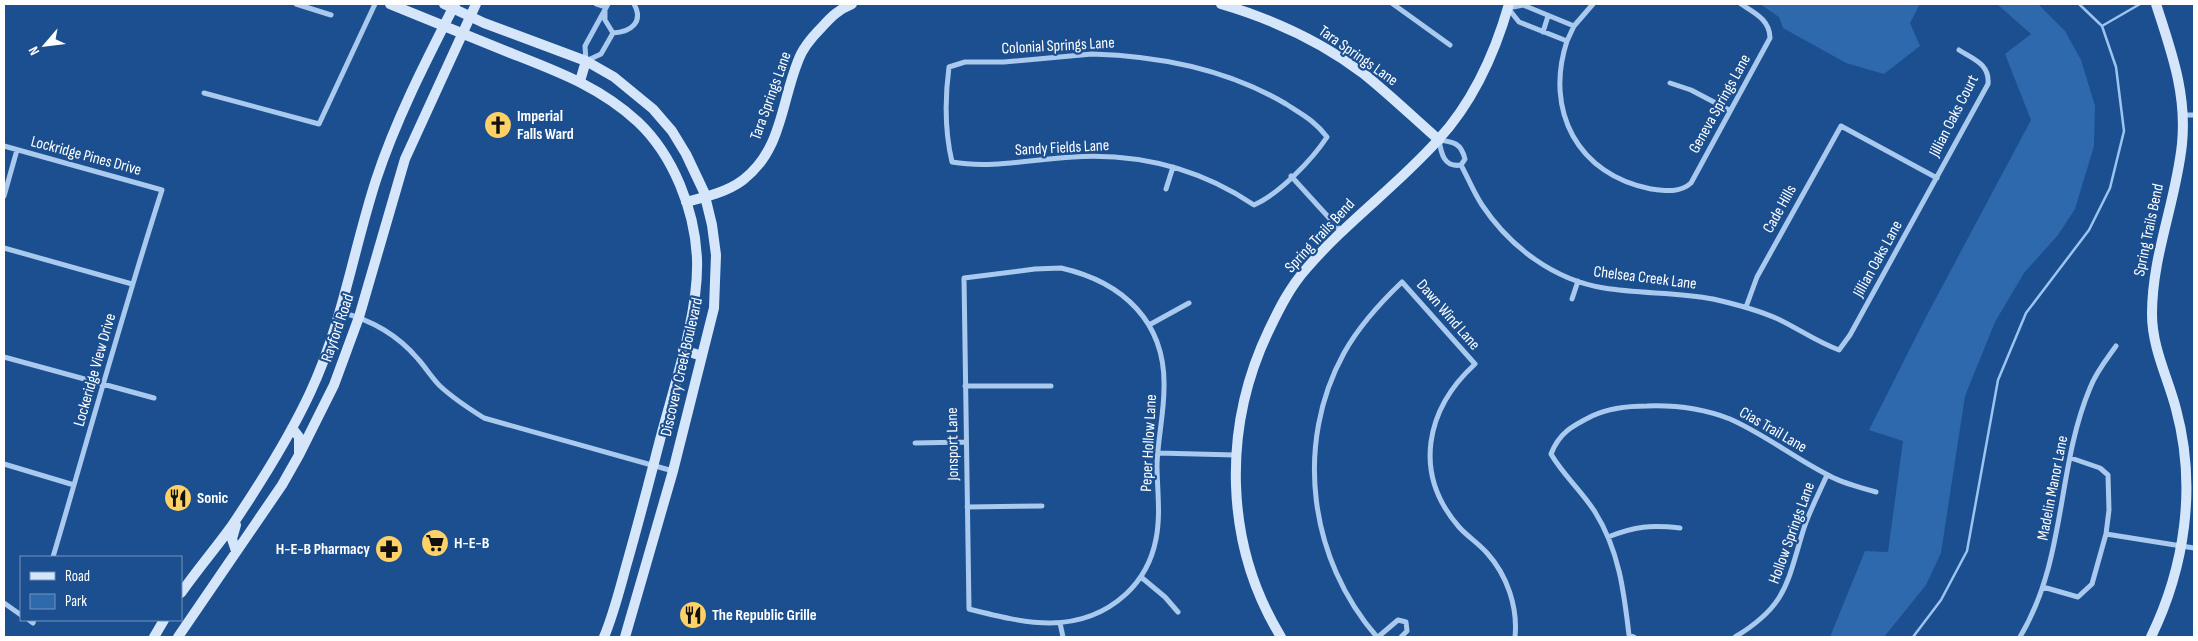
<svg xmlns="http://www.w3.org/2000/svg" width="2198" height="641" font-family="'Sofia Sans Condensed',sans-serif">
  <style>
    .green { fill: #2e69ad }
    .lines { fill: none; stroke-linecap: round; stroke-linejoin: round }
    .stream { stroke: #9cc4f0; stroke-width: 2.5 }
    .street { stroke: #a9c9ee; stroke-width: 5 }
    .secondary { stroke: #d6e6fa; stroke-width: 10 }
    .labels { text-anchor: middle; dominant-baseline: central; stroke-width: 4.5; stroke-linejoin: round; paint-order: stroke }
    .street-label { font-size: 16px; fill: #fff; stroke: #1b4f8f }
    .poi-label { font-size: 16px; font-weight: bold; fill: #fff; stroke: #1b4f8f; text-anchor: start }
  </style>
  <rect width="100%" height="100%" fill="#1b4f8f"/>
  <path class="green" d="M 1760,4 L 1920,4 L 1910,23 L 1920,46 L 1884,74 L 1846,63 L 1783,28 L 1779,17 Z
    M 1997,4 L 2038,4 L 2065,31 L 2081,60 L 2095,106 L 2094,146 L 2075,209 L 2058,235 L 2024,273 L 1995,322 L 1965,396 L 1941,553 L 1926,585 L 1884,637 L 1830,637 L 1865,551 L 1888,552 L 1903,441 L 1869,430 L 1927,315 L 2031,120 L 2005,54 L 2031,34 Z"/>
  <g class="lines">
    <path class="stream" d="M 2102,26 L 2140,4
      M 1913,637 L 1941,600 L 1967,551 L 1998,380 L 2026,313 L 2089,230 L 2110,188 L 2124,131 L 2116,67 L 2102,26 L 2079,4"/>
    <path class="street" d="M 296,4 L 331,15
      M 596,4 L 605,7 L 605,20 L 613,33
      M 608,4 L 585,46 L 586,61 L 601,54 L 613,33
      M 1393,4 L 1450,45
      M 1574,26 L 1523,5 L 1508,8 L 1519,22 L 1567,41 C 1544,111 1578,175 1651,189 C 1666,191 1680,193 1691,183 L 1770,38 C 1770,20 1755,13 1741,4
      M 1543,32 L 1548,16
      M 613,33 C 631,32 644,22 634,4
      M 1567,41 L 1574,26 L 1593,4
      M 1092,54 C 1160,56 1227,69 1286,104 C 1303,115 1315,121 1327,137 C 1312,160 1279,194 1254,205 C 1200,169 1138,153 1073,157 C 1033,159 992,169 952,162 C 945,132 945,97 949,67 L 965,62 L 1004,62 Z
      M 1670,83 L 1691,90 L 1729,110
      M 204,93 L 319,124 L 375,4
      M 2183,115 L 2194,115
      M 1439,140 C 1454,142 1461,143 1465,159 L 1461,165 C 1444,168 1441,153 1439,140 Z
      M 4,146 L 162,190 C 123,311 89,435 53,557
      M 1461,165 C 1468,178 1474,193 1482,205 C 1510,247 1554,280 1604,288 C 1640,294 1678,292 1713,299 C 1735,304 1758,310 1778,319 C 1799,329 1817,342 1839,350 L 1850,335 L 1988,84 C 1990,64 1973,59 1959,50
      M 1291,176 L 1341,231
      M 1166,189 L 1173,167
      M 4,196 L 17,150
      M 4,248 L 132,284
      M 1061,268 C 1123,282 1166,322 1164,388 C 1164,413 1158,438 1157,464 C 1157,489 1161,514 1156,539 C 1152,560 1141,580 1126,594 C 1079,637 1024,623 969,609 L 964,278 L 1035,269 Z
      M 1572,299 L 1578,281
      M 1746,307 L 1757,277 L 1841,126 L 1937,178
      M 340,312 C 372,320 397,334 418,359 C 426,368 432,378 440,386 C 454,399 468,408 484,418 L 673,471
      M 1149,325 L 1189,303
      M 4,357 L 154,398
      M 965,386 L 1051,386
      M 915,443 L 966,442
      M 1158,453 L 1235,455
      M 4,464 L 74,485
      M 967,507 L 1042,506
      M 2106,534 L 2194,548
      M 1608,537 C 1636,526 1650,525 1680,528
      M 1141,577 L 1165,597 L 1178,612
      M 2043,587 L 2078,597 L 2092,584 L 2106,534 L 2109,510 L 2108,475 L 2100,468 L 2071,458
      M 4,603 L 21,615
      M 29,620 L 33,623 L 34,620
      M 1060,623 L 1063,637
      M 1377,637 C 1309,559 1294,444 1344,353 C 1359,326 1380,303 1402,282 L 1475,364 C 1426,409 1412,473 1459,527 C 1467,536 1478,543 1487,553 C 1507,575 1518,607 1515,637
      M 1378,637 L 1398,620 L 1406,622 L 1407,631 L 1401,637
      M 1634,637 L 1629,635 C 1624,592 1619,550 1595,512 C 1582,491 1563,475 1551,454 C 1559,433 1572,426 1592,416 C 1609,408 1628,406 1647,406 C 1675,405 1704,409 1730,419 C 1764,434 1793,457 1826,474 C 1841,483 1859,487 1876,492
      M 1735,637 C 1788,605 1787,582 1804,528 C 1810,510 1819,493 1827,475
      M 2020,637 C 2067,558 2056,469 2090,388 C 2096,372 2106,360 2116,346"/>
    <path class="secondary" d="M 390,4 C 430,20 469,36 508,52 C 556,71 599,86 638,122 C 673,155 695,210 697,259 C 699,312 675,383 661,436 C 650,478 639,521 627,563 C 620,588 614,613 604,637
      M 444,4 L 484,23 L 586,61 L 614,77 L 653,109 L 672,131 L 686,154 L 704,192 L 712,225 L 716,255 L 714,308 L 673,471 L 625,637
      M 1221,4 C 1272,19 1322,42 1364,74 C 1390,95 1414,118 1439,140
      M 580,81 L 586,61
      M 686,202 C 706,197 727,192 743,180 C 782,150 781,103 798,61 C 802,49 813,36 822,27 C 831,17 839,9 852,4
      M 683,350 L 702,356
      M 292,428 L 299,437 L 299,454
      M 236,525 L 232,539 L 236,551
      M 181,593 C 197,570 215,549 231,527 C 260,484 288,440 310,393 C 342,325 353,251 376,180 C 396,119 426,61 455,4
      M 154,637 L 164,620
      M 178,637 L 282,485 L 299,455 L 334,385 L 359,317 L 405,159 L 476,4
      M 1281,637 C 1224,544 1222,428 1269,330 C 1279,309 1290,287 1306,269 C 1346,222 1397,186 1438,140 C 1474,101 1495,53 1509,4
      M 2151,637 C 2185,567 2197,486 2176,409 C 2168,378 2152,348 2152,314 C 2152,255 2176,202 2182,144 C 2187,93 2171,51 2156,4"/>
  </g>
  <defs>
    <g id="church-disc" transform="scale(1.4375)"><circle r="9.5" fill="#ffd166" stroke="#1b4f8f"/><path d="M-1.2-6h2.4v3.5h3.3v2.4h-3.3V6h-2.4V-.1h-3.3v-2.4h3.3Z" fill="#111"/></g>
    <g id="restaurant-disc" transform="scale(1.4375)"><circle r="9.5" fill="#ffd166" stroke="#1b4f8f"/><path d="M-5-6h1v4h1v-4h1v4h1v-4h1v5L-1.5 .5V6h-2V.5L-5-1ZM5-6V6H3V1.5H1.5Q1.5-4 5-6Z" fill="#111"/></g>
    <g id="supermarket-disc" transform="scale(1.4375)"><circle r="9.5" fill="#ffd166" stroke="#1b4f8f"/><path d="M-6-5.5h2.5l.6 2H6L4.5 2H-2.5L-4.4-4H-6ZM-1.5 3.2a1.3 1.3 0 1 0 .1 0ZM3 3.2a1.3 1.3 0 1 0 .1 0Z" fill="#111"/></g>
    <g id="pharmacy-disc" transform="scale(1.4375)"><circle r="9.5" fill="#ffd166" stroke="#1b4f8f"/><path d="M-2-6h4v4h4v4h-4v4h-4v-4h-4v-4h4Z" fill="#111"/></g>
  </defs>
  <g fill-rule="evenodd">
    <use href="#church-disc" x="498" y="125"/>
    <use href="#restaurant-disc" x="178" y="498"/>
    <use href="#supermarket-disc" x="435" y="543"/>
    <use href="#pharmacy-disc" x="389" y="549"/>
    <use href="#restaurant-disc" x="693" y="615"/>
  </g>
  <g class="labels">
    <g class="street-label">
      <text transform="translate(1058 46) rotate(-3)">Colonial Springs Lane</text>
      <text transform="translate(1358 56) rotate(35)">Tara Springs Lane</text>
      <text transform="translate(771 96) rotate(-70)">Tara Springs Lane</text>
      <text transform="translate(1720 104) rotate(-61)">Geneva Springs Lane</text>
      <text transform="translate(1954 116) rotate(-63)">Jillian Oaks Court</text>
      <text transform="translate(1062 148) rotate(-3)">Sandy Fields Lane</text>
      <text transform="translate(86 156) rotate(15)">Lockridge Pines Drive</text>
      <text transform="translate(1780 209) rotate(-61)">Cade Hills</text>
      <text transform="translate(2149 230) rotate(-78)">Spring Trails Bend</text>
      <text transform="translate(1320 236) rotate(-47)">Spring Trails Bend</text>
      <text transform="translate(1878 259) rotate(-61)">Jillian Oaks Lane</text>
      <text transform="translate(1645 278) rotate(7)">Chelsea Creek Lane</text>
      <text transform="translate(1448 315) rotate(49)">Dawn Wind Lane</text>
      <text transform="translate(338 328) rotate(-71)">Rayford Road</text>
      <text transform="translate(682 367) rotate(-77)">Discovery Creek Boulevard</text>
      <text transform="translate(95 370) rotate(-74)">Lockeridge View Drive</text>
      <text transform="translate(1773 430) rotate(30)">Cias Trail Lane</text>
      <text transform="translate(1149 443) rotate(-87)">Peper Hollow Lane</text>
      <text transform="translate(953 444) rotate(-91)">Jonsport Lane</text>
      <text transform="translate(2053 488) rotate(-79)">Madelin Manor Lane</text>
      <text transform="translate(1792 533) rotate(-70)">Hollow Springs Lane</text>
    </g>
    <g class="poi-label">
      <text x="517" y="116">Imperial<tspan x="517" dy="18">Falls Ward</tspan></text>
      <text x="197" y="498">Sonic</text>
      <text x="454" y="543">H-E-B</text>
      <text x="370" y="549" text-anchor="end">H-E-B Pharmacy</text>
      <text x="712" y="615">The Republic Grille</text>
    </g>
  </g>
  <rect width="2198" height="641" fill="none" stroke="#ffffff" stroke-width="10"/>
  <rect x="20" y="556" width="162" height="65" fill="#1b4f8f" stroke="#7695bc"/>
  <rect x="30" y="572" width="25" height="8" fill="#d6e6fa" stroke="#7695bc"/>
  <text x="65" y="581" font-size="15" fill="#ffffff">Road</text>
  <rect x="30" y="594" width="25" height="15" fill="#2e69ad" stroke="#7695bc"/>
  <text x="65" y="606" font-size="15" fill="#ffffff">Park</text>
  <g transform="translate(45 45) rotate(242)" stroke="#1b4f8f" stroke-width="4" paint-order="stroke">
  <path d="M0-4L9 19L0 12L-9 19Z" fill="#ffffff"/>
  <text y="-8" font-size="14" font-weight="bold" text-anchor="middle" fill="#ffffff">N</text>
  </g>
</svg>
